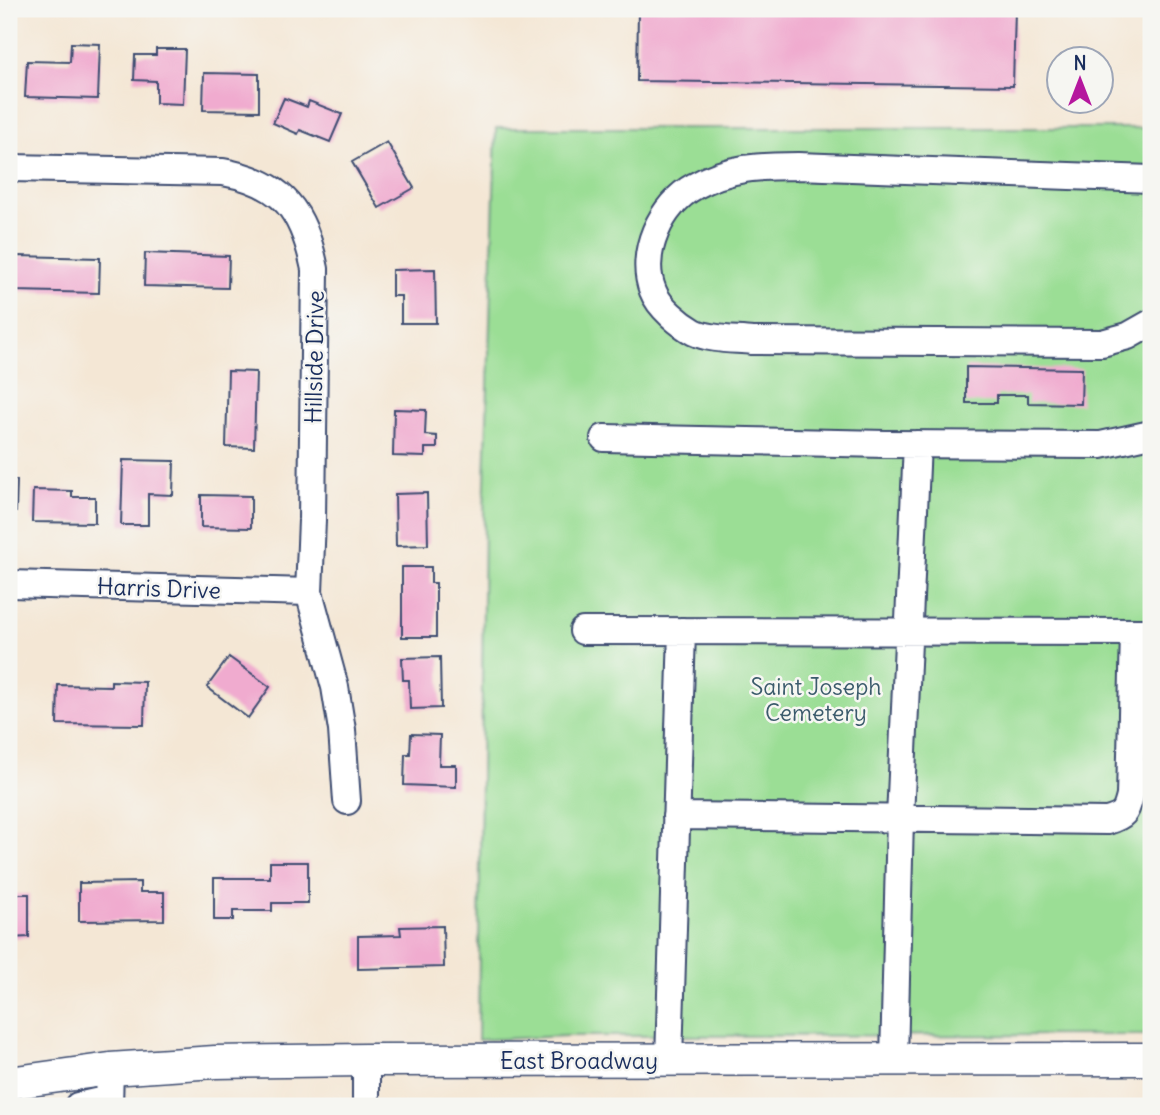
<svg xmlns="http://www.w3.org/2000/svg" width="1160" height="1115" font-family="Delius,sans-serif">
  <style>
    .green { fill: #9bde95; stroke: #5b867a; stroke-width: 2 }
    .building { fill: #f0abcf }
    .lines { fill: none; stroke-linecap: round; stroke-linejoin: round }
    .minor-casing { stroke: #3c4b70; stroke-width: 30 }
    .major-casing { stroke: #3c4b70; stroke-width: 35 }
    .minor { stroke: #fff; stroke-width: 26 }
    .major { stroke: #fff; stroke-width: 32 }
    .labels { text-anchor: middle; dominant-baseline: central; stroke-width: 5; stroke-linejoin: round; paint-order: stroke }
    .street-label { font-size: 23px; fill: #1b2f5e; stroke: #f6f6f2 }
    .park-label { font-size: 23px; fill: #3b5b6c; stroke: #f6f6f2 }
  </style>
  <rect width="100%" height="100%" fill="#f6f6f2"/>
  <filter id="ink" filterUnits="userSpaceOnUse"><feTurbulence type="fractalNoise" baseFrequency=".0143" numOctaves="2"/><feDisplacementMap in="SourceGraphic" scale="14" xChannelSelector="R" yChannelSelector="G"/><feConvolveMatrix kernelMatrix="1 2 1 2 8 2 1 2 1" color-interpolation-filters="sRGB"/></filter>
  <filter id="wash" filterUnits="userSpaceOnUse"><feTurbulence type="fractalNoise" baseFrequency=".00686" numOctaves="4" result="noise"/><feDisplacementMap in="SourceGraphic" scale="28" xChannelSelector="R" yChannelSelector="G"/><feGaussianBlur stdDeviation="1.57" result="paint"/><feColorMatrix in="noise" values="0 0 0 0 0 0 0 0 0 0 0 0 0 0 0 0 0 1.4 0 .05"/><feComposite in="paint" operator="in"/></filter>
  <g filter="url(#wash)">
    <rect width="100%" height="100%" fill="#f4e7d5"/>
    <path class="green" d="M 496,128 L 1151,128 L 1151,1035 L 567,1036 L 478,1040 L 484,516 Z"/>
    <g id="blocks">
      <path class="building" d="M 638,9 L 1015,9 L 1013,86 L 637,81 Z
        M 71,43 L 100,44 L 98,99 L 25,97 L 27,61 L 70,62 Z
        M 156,49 L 185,49 L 183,104 L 156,103 L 156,81 L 134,80 L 135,55 L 156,55 Z
        M 204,73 L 259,74 L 259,111 L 203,110 Z
        M 284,98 L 307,107 L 309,101 L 342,114 L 330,142 L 300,130 L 298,134 L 273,123 Z
        M 387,142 L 414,188 L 379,208 L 352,162 Z
        M 145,253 L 229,256 L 228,288 L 144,286 Z
        M 17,256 L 100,258 L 99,293 L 16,291 Z
        M 435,269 L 436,323 L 401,323 L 401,296 L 392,296 L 392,270 Z
        M 966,367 L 1082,369 L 1081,404 L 1028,403 L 1028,395 L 997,395 L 997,403 L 966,403 Z
        M 228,371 L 256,372 L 254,448 L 226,447 Z
        M 394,409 L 426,410 L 425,435 L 437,436 L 437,448 L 425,448 L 425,457 L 393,456 Z
        M 123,460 L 174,461 L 173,495 L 148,494 L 148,525 L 121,525 Z
        M 9,480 L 17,480 L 16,512 L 9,512 Z
        M 33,490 L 72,491 L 72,497 L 95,497 L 95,523 L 32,522 Z
        M 427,493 L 428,545 L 396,546 L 395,494 Z
        M 201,495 L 251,496 L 251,528 L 201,527 Z
        M 402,567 L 431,567 L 431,583 L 436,583 L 436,637 L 402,637 Z
        M 229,657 L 270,687 L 248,718 L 207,687 Z
        M 440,657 L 441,708 L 410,709 L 409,680 L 403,680 L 402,658 Z
        M 111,681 L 145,682 L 144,725 L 57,724 L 58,685 L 111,686 Z
        M 411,734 L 440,735 L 439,765 L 456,765 L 456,787 L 404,785 L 405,754 L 410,754 Z
        M 270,862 L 308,862 L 308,903 L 272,903 L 272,911 L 233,911 L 233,920 L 214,920 L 214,878 L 270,878 Z
        M 140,882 L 140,892 L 164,892 L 164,920 L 79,921 L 79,883 Z
        M 9,894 L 29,894 L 29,937 L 9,938 Z
        M 443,926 L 444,967 L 358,969 L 358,936 L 401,935 L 400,927 Z"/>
    </g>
  </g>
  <g filter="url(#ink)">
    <use href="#blocks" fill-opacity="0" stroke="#3c4b70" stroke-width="2"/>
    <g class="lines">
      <g class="minor-casing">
        <path id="minor" d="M 9,168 L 223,172 C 284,183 303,211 315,269 L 312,520 L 309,592 L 335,687 L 342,730 L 347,801
          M 1151,179 L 798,166 C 760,166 729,167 695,186 C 661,204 638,254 653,291 C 659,307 680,324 694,332 C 711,340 734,339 752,341 L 1102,343 L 1128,336 L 1151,323
          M 604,438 L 886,444 L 1101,445 L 1151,434
          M 9,584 L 309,592
          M 583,631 L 1150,632
          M 676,816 L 1107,821 C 1124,816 1126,813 1130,796 L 1134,632
          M 894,1059 L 900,818 L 917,444
          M 366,1060 L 366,1106
          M 669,1060 L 682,631
          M 78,1106 L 109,1099
          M 109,1106 L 110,1069"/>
      </g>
      <g class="major-casing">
        <path id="major" d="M 9,1083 L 110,1069 L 215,1062 L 366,1060 L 1151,1059"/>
      </g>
      <use href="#minor" class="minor"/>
      <use href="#major" class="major"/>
    </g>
  </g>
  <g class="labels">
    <g class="street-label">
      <text transform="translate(314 357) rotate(-89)">Hillside Drive</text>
      <text transform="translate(159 588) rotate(2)">Harris Drive</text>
      <text x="579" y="1060">East Broadway</text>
    </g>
    <g class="park-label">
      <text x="816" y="686">Saint Joseph<tspan x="816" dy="26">Cemetery</tspan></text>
    </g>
  </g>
  <rect width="1160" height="1115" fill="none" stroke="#f6f6f2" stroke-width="35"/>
  <g transform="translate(1080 80)"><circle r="33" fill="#f6f6f2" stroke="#9ea6b7" stroke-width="2"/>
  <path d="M0-5L12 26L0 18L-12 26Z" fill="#b5179e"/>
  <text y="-10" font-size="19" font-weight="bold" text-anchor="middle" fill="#1b2f5e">N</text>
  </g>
</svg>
